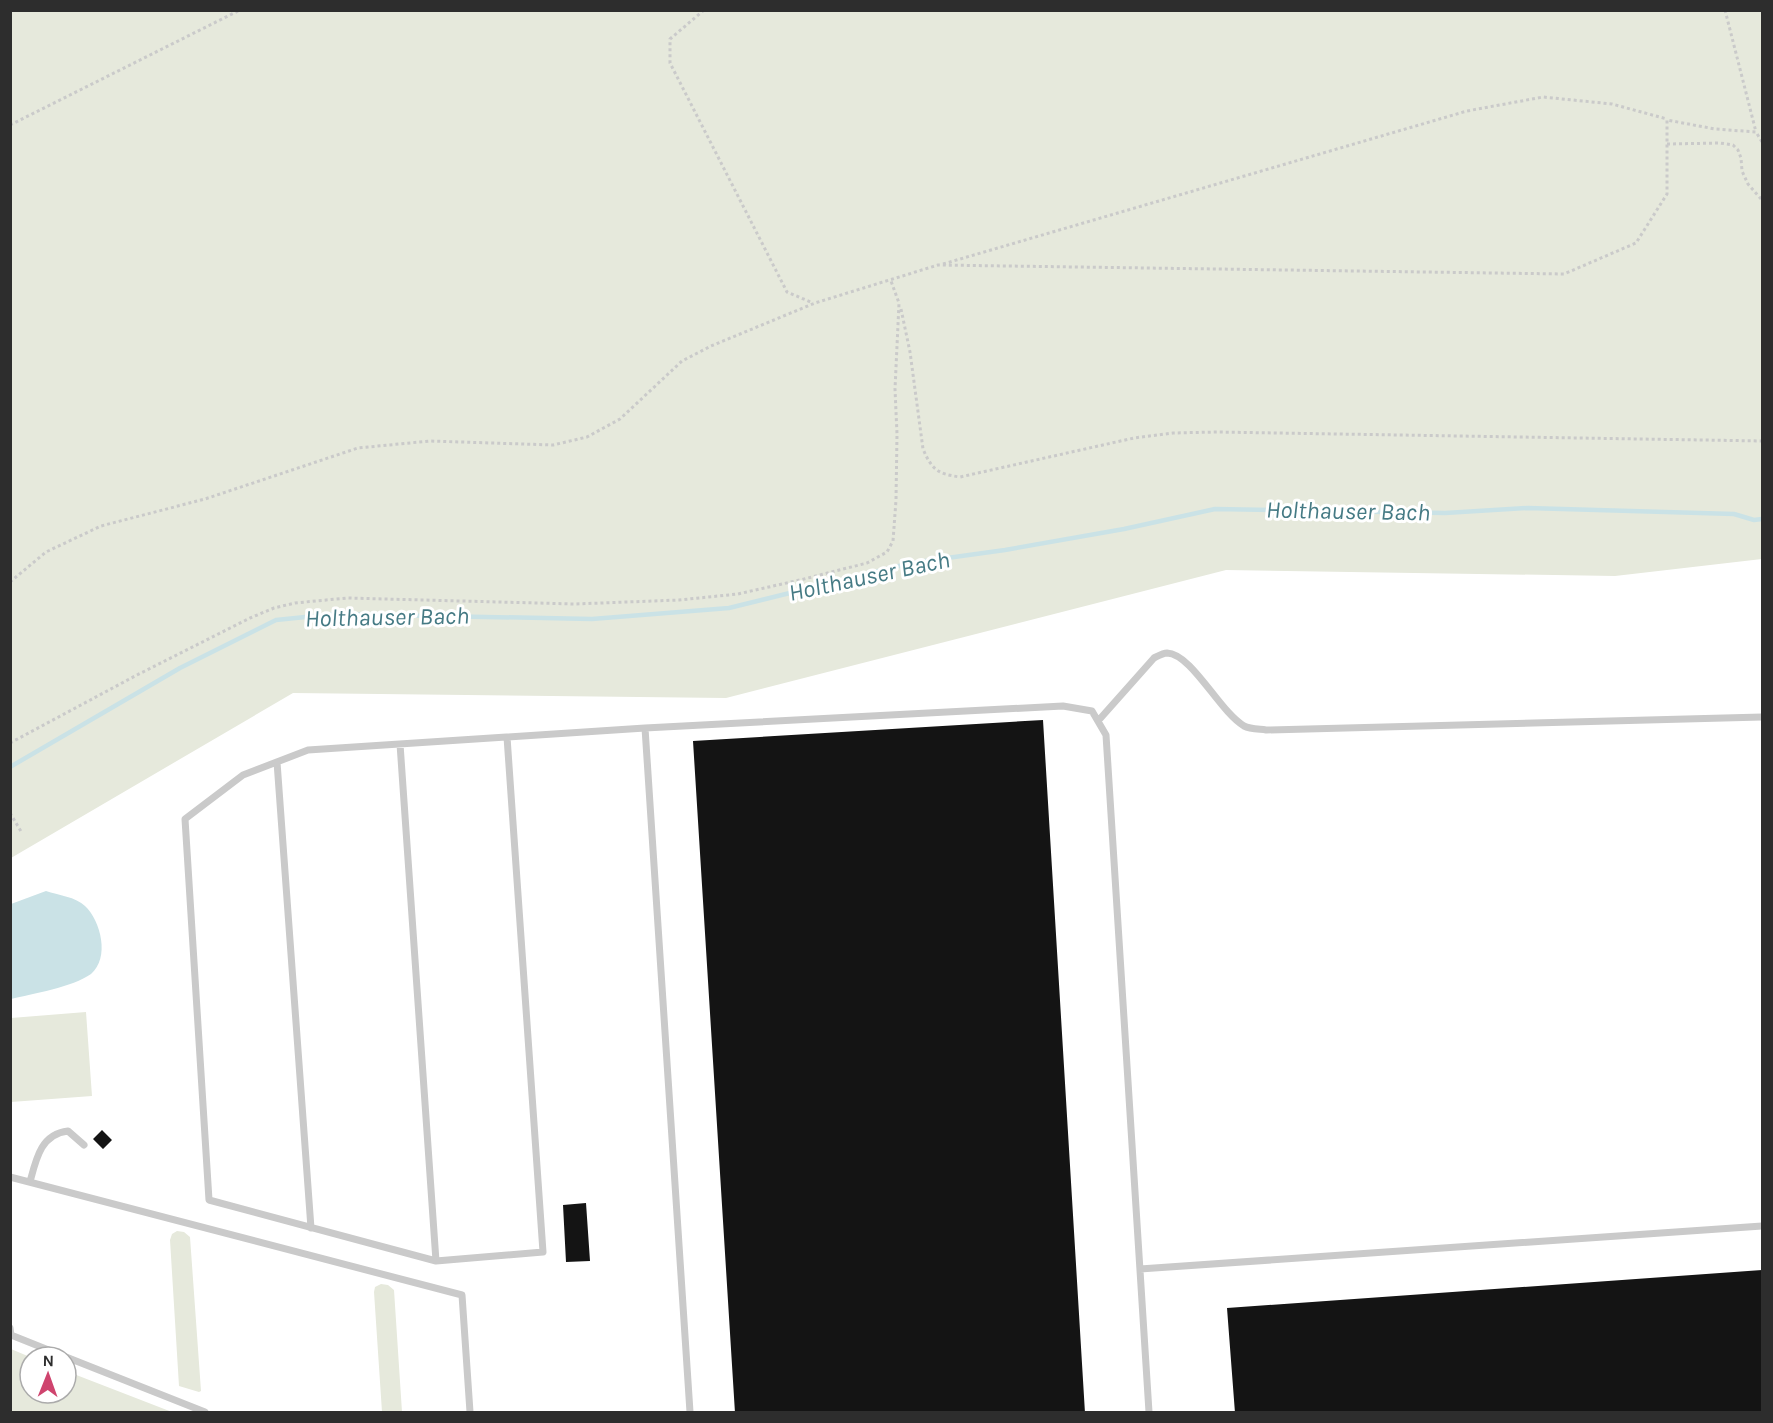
<svg xmlns="http://www.w3.org/2000/svg" width="1773" height="1423" font-family="Karla,sans-serif">
  <style>
    .green { fill: #e6e9dc }
    .water { fill: #cae2e6 }
    .lines { fill: none; stroke-linecap: round; stroke-linejoin: round }
    .stream { stroke: #cae2e6; stroke-width: 4.5 }
    .building { fill: #141414 }
    .path { stroke: #cacaca; stroke-width: 3; stroke-dasharray: 3 3; stroke-linecap: butt }
    .lane { stroke: #cacaca; stroke-width: 7 }
    .labels { text-anchor: middle; dominant-baseline: central; stroke-width: 6; stroke-linejoin: round; paint-order: stroke }
    .water-label { font-size: 24px; font-style: italic; fill: #457a84; stroke: #fff }
  </style>
  <rect width="100%" height="100%" fill="#fff"/>
  <path class="green" d="M 11,10 L 1762,11 L 1762,559 L 1615,576 L 1226,570 L 726,698 L 293,693 L 11,858 Z
    M 86,1012 L 92,1096 L 11,1102 L 11,1018 Z
    M 177,1231 L 184,1232 L 190,1237 L 201,1391 L 199,1392 L 179,1386 L 170,1240 L 172,1234 Z
    M 381,1284 L 388,1285 L 394,1290 L 402,1412 L 382,1412 L 374,1292 L 375,1287 Z
    M 11,1349 L 30,1357 L 30,1393 L 66,1393 L 66,1371 L 172,1412 L 11,1412 Z"/>
  <path class="water" d="M 46,891 C 58,895 76,897 85,906 C 101,921 110,958 91,974 C 73,987 32,994 11,999 L 11,904 Z"/>
  <g class="lines">
    <path class="stream" d="M 10,767 L 180,668 L 276,620 L 335,614 L 592,619 L 729,608 L 911,563 L 1005,550 L 1124,529 L 1215,509 L 1445,513 L 1528,508 L 1734,514 L 1754,520 L 1762,519"/>
  </g>
  <path class="building" d="M 1043,720 L 1085,1413 L 735,1413 L 693,741 Z
    M 102,1130 L 112,1140 L 103,1149 L 93,1139 Z
    M 586,1203 L 590,1261 L 566,1262 L 563,1205 Z
    M 1762,1270 L 1762,1413 L 1235,1413 L 1227,1308 Z"/>
  <g class="lines">
    <path class="path" d="M 704,10 L 670,39 L 670,63 L 787,292 L 813,303
      M 1725,10 L 1756,132
      M 10,125 L 240,10
      M 1667,144 L 1720,143 L 1733,145 L 1738,150 L 1741,158 L 1742,171 L 1748,184 L 1762,200
      M 943,264 L 1467,111 L 1543,97 L 1612,104 L 1667,119
      M 901,309 L 910,352 L 923,449 C 932,470 938,474 960,477 L 1134,438 L 1173,433 L 1217,432 L 1762,441
      M 10,582 L 46,552 L 101,526 L 205,499 L 358,448 L 430,441 L 553,445 L 587,437 L 620,419 L 682,361 L 711,346 L 815,303 L 938,265 L 1564,274 L 1636,243 L 1667,194 L 1667,120 L 1715,129 L 1756,132 L 1762,142
      M 10,743 L 135,676 L 250,618 L 274,608 L 295,603 L 347,598 L 575,604 L 679,600 L 738,594 L 804,579 L 867,563 L 887,552 L 893,541 L 896,500 L 897,434 L 895,389 L 899,303 L 891,281
      M 10,813 L 22,833"/>
    <path class="lane" d="M 1098,721 L 1154,658 C 1158,656 1163,653 1167,653 C 1192,654 1219,711 1244,726 C 1250,729 1259,729 1266,730 L 1762,717
      M 507,737 L 543,1252 L 436,1261 L 209,1200 L 185,819 L 243,775 L 308,750 L 645,728
      M 400,744 L 436,1261
      M 277,762 L 311,1228
      M 10,1177 L 462,1295 L 470,1412
      M 30,1182 C 36,1159 41,1134 68,1131 L 84,1145
      M 1140,1269 L 1762,1226
      M 10,1328 L 11,1335 L 66,1357
      M 66,1357 L 205,1412
      M 690,1412 L 645,728 L 1063,706 L 1092,711 L 1106,735 L 1149,1412"/>
  </g>
  <g class="labels">
    <g class="water-label">
      <text transform="translate(1348 511) rotate(1)">Holthauser Bach</text>
      <text transform="translate(869 576) rotate(-12)">Holthauser Bach</text>
      <text transform="translate(387 617) rotate(-1)">Holthauser Bach</text>
    </g>
  </g>
  <rect width="1773" height="1423" fill="none" stroke="#2d2d2d" stroke-width="24"/>
  <g transform="translate(48 1375) rotate(1)"><circle r="28" fill="#ffffff" stroke="#ababab" stroke-width="1.5"/>
  <path d="M0-4.5L10 22L0 15L-10 22Z" fill="#cf446e"/>
  <text y="-9" font-size="16" font-weight="bold" text-anchor="middle" fill="#2d2d2d">N</text>
  </g>
</svg>
